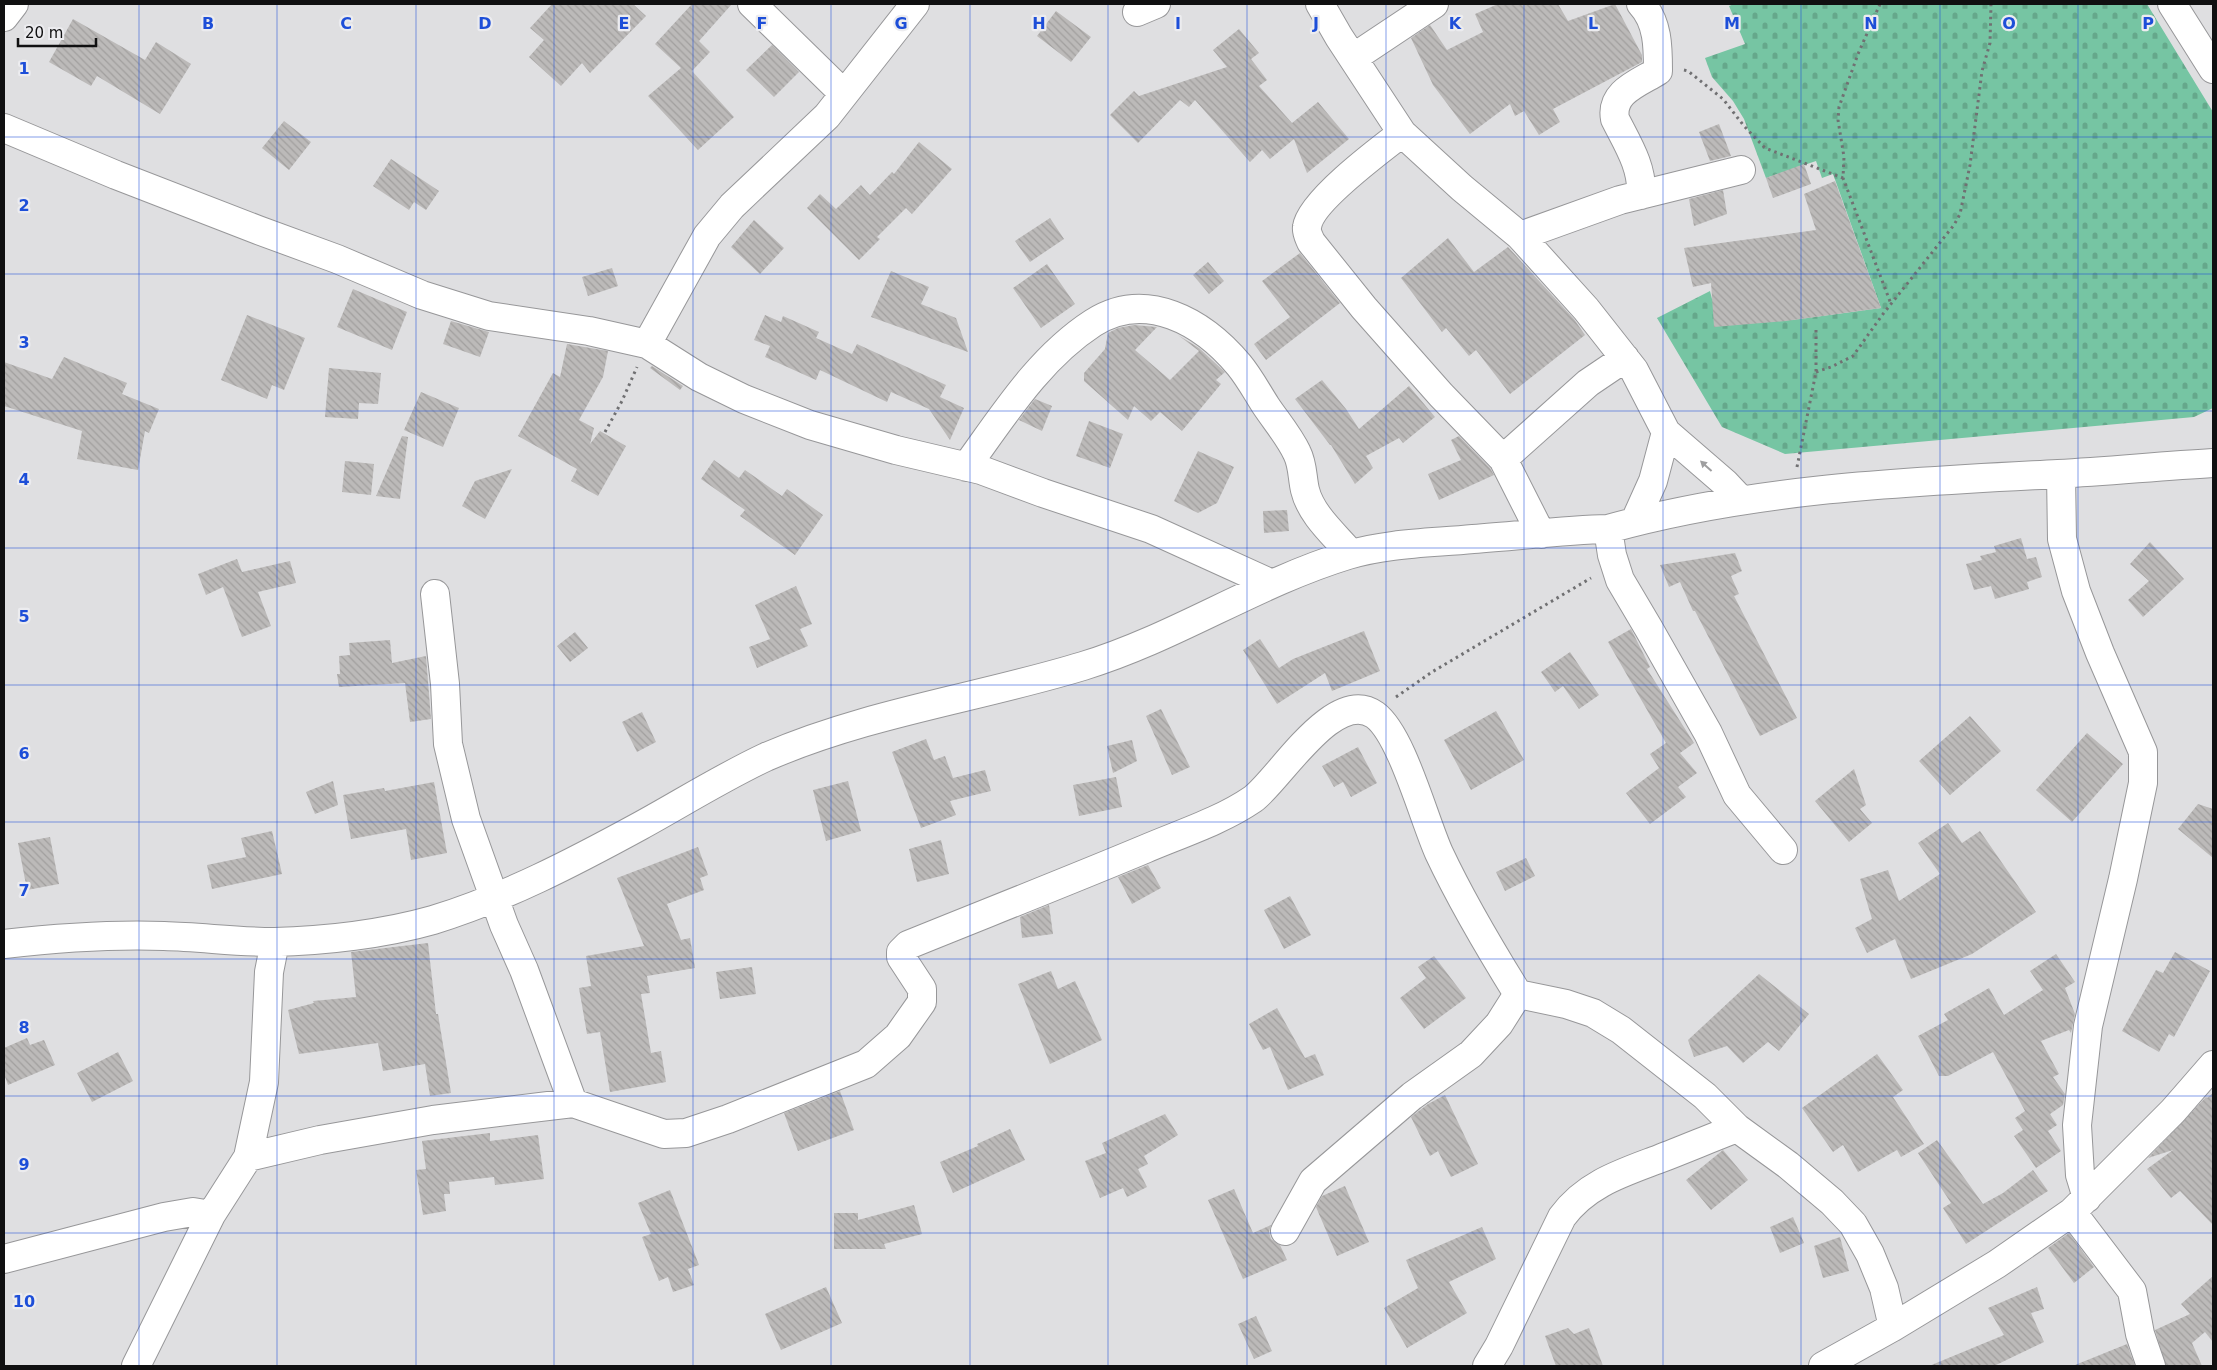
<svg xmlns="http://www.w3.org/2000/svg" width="2217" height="1370" font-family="'DejaVu Sans',sans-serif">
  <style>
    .cemetery { fill: url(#cemetery-stones) }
    .building { fill: url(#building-back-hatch) }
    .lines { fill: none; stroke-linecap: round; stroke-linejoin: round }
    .minor-casing { stroke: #979799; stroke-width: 30 }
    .path { stroke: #707072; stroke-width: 3; stroke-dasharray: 2.5 4; stroke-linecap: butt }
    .minor { stroke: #fff; stroke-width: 28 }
    .oneway { fill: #9f9fa0 }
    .grid { fill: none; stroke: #1d4ed8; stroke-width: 1; stroke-opacity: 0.55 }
    .grid-label { font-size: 16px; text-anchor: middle; font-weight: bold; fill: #1d4ed8; stroke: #ececef; stroke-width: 4.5; stroke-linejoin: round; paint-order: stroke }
  </style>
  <defs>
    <pattern id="cemetery-stones" width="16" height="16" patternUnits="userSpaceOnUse" patternTransform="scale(1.25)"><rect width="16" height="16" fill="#76c5a3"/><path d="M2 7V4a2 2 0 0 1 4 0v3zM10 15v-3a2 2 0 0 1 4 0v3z" fill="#65a88b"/></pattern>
    <pattern id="building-back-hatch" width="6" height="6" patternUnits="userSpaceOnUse" patternTransform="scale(1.25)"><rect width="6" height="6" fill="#bcbab9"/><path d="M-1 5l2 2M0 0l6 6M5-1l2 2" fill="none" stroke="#a19f9e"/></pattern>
  </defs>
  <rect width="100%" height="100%" fill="#dfdfe1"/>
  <path class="cemetery" d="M 1734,4 L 2147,4 L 2213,112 L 2213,408 L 2194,417 L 1785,454 L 1722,427 L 1657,318 L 1710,291 L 1712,299 L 1792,320 L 1881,308 L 1833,174 L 1822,178 L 1816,161 L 1766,178 L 1744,119 L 1733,101 L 1712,77 L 1705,58 L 1745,44 L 1729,6 Z"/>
  <path class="building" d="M 552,4 L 633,4 L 646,16 L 590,73 L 582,63 L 561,86 L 529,57 L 544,40 L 530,28 Z
    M 692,4 L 732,4 L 699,41 L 710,52 L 692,71 L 734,117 L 698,150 L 648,96 L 681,68 L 655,44 Z
    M 1498,4 L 1558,4 L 1568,21 L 1615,4 L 1642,55 L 1642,62 L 1553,109 L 1560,122 L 1539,135 L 1524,111 L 1515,116 L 1510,104 L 1470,134 L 1433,85 L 1411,38 L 1430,25 L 1447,50 L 1483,32 L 1475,14 Z
    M 1056,11 L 1091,37 L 1071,62 L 1037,36 Z
    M 73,19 L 145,60 L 156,42 L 191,64 L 160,114 L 97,76 L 91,86 L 49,62 Z
    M 1239,29 L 1259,53 L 1251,59 L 1267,80 L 1259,86 L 1292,123 L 1318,102 L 1349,139 L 1307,173 L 1294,139 L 1270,159 L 1262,150 L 1250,162 L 1195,100 L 1189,107 L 1180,100 L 1138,143 L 1110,115 L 1134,91 L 1139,96 L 1227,67 L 1213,50 Z
    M 772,45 L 799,72 L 774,97 L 746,70 Z
    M 284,121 L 311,142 L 289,170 L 262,148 Z
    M 1719,124 L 1731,156 L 1710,161 L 1699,132 Z
    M 919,142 L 952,169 L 912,214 L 906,208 L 877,237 L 880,239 L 859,260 L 807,208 L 820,194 L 836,209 L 861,185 L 870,195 L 892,172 L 894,174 Z
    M 391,159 L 439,191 L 426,210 L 414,202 L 409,210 L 373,186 Z
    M 1804,164 L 1811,184 L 1773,198 L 1766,178 Z
    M 1835,181 L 1881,308 L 1786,321 L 1714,327 L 1711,283 L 1693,287 L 1684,248 L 1816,230 L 1804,194 Z
    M 1723,190 L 1727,214 L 1694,226 L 1689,199 Z
    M 1050,218 L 1064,239 L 1030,262 L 1015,241 Z
    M 754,220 L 784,248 L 760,274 L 731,247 Z
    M 1448,238 L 1474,272 L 1508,247 L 1574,319 L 1585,335 L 1510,394 L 1476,350 L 1469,356 L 1446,328 L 1442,332 L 1401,278 Z
    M 1300,253 L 1340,303 L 1266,360 L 1254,344 L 1290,317 L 1262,281 Z
    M 1208,262 L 1224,281 L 1209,294 L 1193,275 Z
    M 1047,264 L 1075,304 L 1041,328 L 1013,288 Z
    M 612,268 L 618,286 L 588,296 L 582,277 Z
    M 891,271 L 929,287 L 921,304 L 956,318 L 968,352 L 871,317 Z
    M 353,289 L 407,312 L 392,350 L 337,327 Z
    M 247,315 L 305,338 L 284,390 L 272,385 L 267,399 L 221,380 Z
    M 765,315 L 781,322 L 783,316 L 819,332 L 816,338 L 852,354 L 857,344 L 946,385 L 940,397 L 964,408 L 950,440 L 929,409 L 891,392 L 887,402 L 820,370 L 816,380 L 765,357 L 770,346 L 754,340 Z
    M 451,321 L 489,332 L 480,357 L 443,344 Z
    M 1134,325 L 1157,327 L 1135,350 L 1170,380 L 1199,351 L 1178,335 L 1199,348 L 1225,372 L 1216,380 L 1221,384 L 1182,431 L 1160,412 L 1151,421 L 1134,406 L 1128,420 L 1084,381 L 1084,373 L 1105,349 L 1108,333 L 1118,328 Z
    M 567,344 L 608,351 L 603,377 L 579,420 L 594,428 L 590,444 L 600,431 L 626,446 L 598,496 L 571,481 L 577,469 L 518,436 L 553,373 L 560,377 Z
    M 64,357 L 127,383 L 122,394 L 159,409 L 149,433 L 145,431 L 138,470 L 77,459 L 82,431 L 4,406 L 4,362 L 52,379 Z
    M 652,366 L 683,386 L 680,390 L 650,368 Z
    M 329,368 L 381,373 L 378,404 L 359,403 L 358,419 L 325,417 Z
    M 1322,380 L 1346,409 L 1359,429 L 1409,386 L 1435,417 L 1403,443 L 1399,438 L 1366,456 L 1373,468 L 1355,484 L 1331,445 L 1330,445 L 1295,399 Z
    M 421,392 L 459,408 L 443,447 L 404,430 Z
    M 1035,399 L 1052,406 L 1042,431 L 1019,420 Z
    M 1089,421 L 1123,434 L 1110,468 L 1076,456 Z
    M 402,436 L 408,437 L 400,499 L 376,496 Z
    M 1459,436 L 1490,468 L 1494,475 L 1439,500 L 1428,474 L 1461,460 L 1451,440 Z
    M 1198,451 L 1234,467 L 1217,503 L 1198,513 L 1174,501 Z
    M 714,460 L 739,478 L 745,470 L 782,496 L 787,489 L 823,515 L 795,555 L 740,516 L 745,510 L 701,479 Z
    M 345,461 L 374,464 L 371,495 L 342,492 Z
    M 512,469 L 485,519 L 462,506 L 475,481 Z
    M 1287,510 L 1289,531 L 1264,533 L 1263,511 Z
    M 2021,538 L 2027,559 L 2036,557 L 2042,577 L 2027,582 L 2029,589 L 1995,599 L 1991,586 L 1974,590 L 1966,564 L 1982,560 L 1980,556 L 1996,552 L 1994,546 Z
    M 2150,542 L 2184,579 L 2143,617 L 2128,600 L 2149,581 L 2130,564 Z
    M 1735,553 L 1742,571 L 1731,576 L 1739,594 L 1734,596 L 1797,718 L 1760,736 L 1695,611 L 1693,611 L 1680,582 L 1669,587 L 1660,565 Z
    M 237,559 L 242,572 L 290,561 L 296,583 L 258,592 L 271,626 L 242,637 L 223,587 L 206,595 L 198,574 Z
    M 796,586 L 812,624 L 800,629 L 808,646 L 757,668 L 749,647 L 770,639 L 755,605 Z
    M 1631,629 L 1650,667 L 1647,669 L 1694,743 L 1680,753 L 1697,773 L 1678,787 L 1686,797 L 1650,824 L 1626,793 L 1659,768 L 1650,754 L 1666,743 L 1608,642 Z
    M 1364,631 L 1380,671 L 1332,691 L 1325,673 L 1277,704 L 1243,650 L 1260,639 L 1279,668 L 1293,659 Z
    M 575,632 L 588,648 L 570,662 L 557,646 Z
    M 390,640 L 392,663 L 426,656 L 431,719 L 410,722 L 405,683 L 339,687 L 337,674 L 340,674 L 339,656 L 350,655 L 349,643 Z
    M 1570,652 L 1599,695 L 1579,709 L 1563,686 L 1555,692 L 1541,672 Z
    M 1161,709 L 1190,767 L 1172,775 L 1146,716 Z
    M 1496,711 L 1524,760 L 1471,790 L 1444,740 Z
    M 642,712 L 656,742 L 637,752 L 622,722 Z
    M 1970,716 L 2001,751 L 1950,795 L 1919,761 Z
    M 2087,733 L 2123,764 L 2072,822 L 2036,790 Z
    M 926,739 L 934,760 L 945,756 L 953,778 L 985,770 L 991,791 L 950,801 L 956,815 L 921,828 L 892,752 Z
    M 1132,740 L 1137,761 L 1113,773 L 1107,746 Z
    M 1358,747 L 1377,783 L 1351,797 L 1343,782 L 1334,787 L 1322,766 Z
    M 1854,769 L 1866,805 L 1860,809 L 1872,823 L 1849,842 L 1815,801 Z
    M 1116,777 L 1122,807 L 1079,816 L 1073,785 Z
    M 333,781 L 338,805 L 315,814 L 306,792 Z
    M 848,781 L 861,831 L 826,841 L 813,790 Z
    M 434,782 L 447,853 L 411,860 L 406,829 L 351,839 L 343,795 L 384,788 L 385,791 Z
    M 2198,804 L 2213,809 L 2213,858 L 2178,829 Z
    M 1948,823 L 1962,843 L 1980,831 L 2036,912 L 1972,954 L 1911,979 L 1895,939 L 1867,953 L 1855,928 L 1872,919 L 1860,879 L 1888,870 L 1899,901 L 1940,874 L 1918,843 Z
    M 272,831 L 282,874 L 212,889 L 207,865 L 246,857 L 241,838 Z
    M 50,837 L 59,884 L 27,890 L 18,843 Z
    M 941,840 L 949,874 L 917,882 L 909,849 Z
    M 698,847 L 708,875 L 700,878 L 704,890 L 667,904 L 681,940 L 690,938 L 695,968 L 647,976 L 650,993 L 641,994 L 651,1053 L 661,1051 L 666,1082 L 610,1092 L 600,1032 L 587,1034 L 579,988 L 591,986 L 586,956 L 644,946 L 617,878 Z
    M 1526,858 L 1535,876 L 1505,891 L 1496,872 Z
    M 1148,865 L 1161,888 L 1132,904 L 1118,877 Z
    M 1290,896 L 1311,935 L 1284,949 L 1264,910 Z
    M 1049,905 L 1053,934 L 1022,938 L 1020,917 Z
    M 428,943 L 436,1014 L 438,1014 L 451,1093 L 430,1096 L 425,1064 L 383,1071 L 378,1043 L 299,1054 L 288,1010 L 314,1003 L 313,1001 L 356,997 L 351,952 Z
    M 2175,952 L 2210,971 L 2174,1037 L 2169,1034 L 2159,1052 L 2122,1031 L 2156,970 L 2163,973 Z
    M 2056,954 L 2075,982 L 2065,988 L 2075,1014 L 2071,1033 L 2069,1030 L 2041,1041 L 2059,1074 L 2053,1077 L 2065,1094 L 2063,1105 L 2050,1114 L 2057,1125 L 2048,1131 L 2061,1151 L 2036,1168 L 2014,1136 L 2023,1130 L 2015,1118 L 2025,1111 L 1993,1052 L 1948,1076 L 1939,1076 L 1918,1036 L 1948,1020 L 1944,1014 L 1989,988 L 2004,1015 L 2043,990 L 2030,971 Z
    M 1434,956 L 1466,998 L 1424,1029 L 1400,998 L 1426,978 L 1418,967 Z
    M 752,967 L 756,994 L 720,999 L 716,972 Z
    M 1051,971 L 1058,989 L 1075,981 L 1102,1040 L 1050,1064 L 1018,984 Z
    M 1759,974 L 1809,1014 L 1779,1051 L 1768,1042 L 1743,1063 L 1727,1046 L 1694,1057 L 1688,1040 Z
    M 1277,1008 L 1305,1058 L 1315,1054 L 1324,1075 L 1288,1090 L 1270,1047 L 1263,1050 L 1249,1024 Z
    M 27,1038 L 30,1045 L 44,1040 L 55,1065 L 8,1085 L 4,1074 L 4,1048 Z
    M 118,1052 L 133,1081 L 92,1102 L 77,1073 Z
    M 1877,1054 L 1903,1090 L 1893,1097 L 1924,1144 L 1901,1157 L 1897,1150 L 1858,1172 L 1843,1145 L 1833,1152 L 1802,1108 Z
    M 840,1091 L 854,1130 L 798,1151 L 784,1113 Z
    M 2213,1093 L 2213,1225 L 2180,1191 L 2171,1198 L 2147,1169 L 2173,1150 L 2148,1158 L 2206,1097 L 2207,1098 Z
    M 1445,1095 L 1478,1164 L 1451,1177 L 1438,1151 L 1430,1156 L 1411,1117 L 1428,1104 Z
    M 1165,1114 L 1178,1135 L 1144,1156 L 1148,1164 L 1138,1169 L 1147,1187 L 1127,1197 L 1123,1188 L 1100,1198 L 1085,1161 L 1106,1153 L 1102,1143 Z
    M 1010,1129 L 1025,1160 L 953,1193 L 940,1162 L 978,1146 L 977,1144 Z
    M 490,1133 L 490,1141 L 538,1135 L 544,1179 L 495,1185 L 494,1177 L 449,1182 L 450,1194 L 444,1194 L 446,1211 L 423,1215 L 416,1170 L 426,1169 L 422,1141 Z
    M 1937,1140 L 1983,1204 L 2003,1193 L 2033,1170 L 2048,1191 L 1966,1244 L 1943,1208 L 1951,1203 L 1918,1153 Z
    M 1723,1150 L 1748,1180 L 1711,1210 L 1686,1180 Z
    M 1345,1186 L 1369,1242 L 1337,1256 L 1316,1207 L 1322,1196 Z
    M 1234,1189 L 1253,1233 L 1271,1225 L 1269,1232 L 1271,1239 L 1280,1245 L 1287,1260 L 1243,1279 L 1208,1200 Z
    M 670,1190 L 699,1265 L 688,1269 L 694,1285 L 673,1292 L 668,1277 L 659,1281 L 642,1237 L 651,1234 L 638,1203 Z
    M 914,1205 L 922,1234 L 884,1244 L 886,1249 L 834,1249 L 834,1213 L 858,1213 L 858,1220 Z
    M 1793,1217 L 1804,1243 L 1780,1253 L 1770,1227 Z
    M 1482,1227 L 1496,1259 L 1449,1282 L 1467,1313 L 1407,1348 L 1384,1308 L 1418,1288 L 1406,1260 Z
    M 2069,1233 L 2094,1267 L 2074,1283 L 2048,1248 Z
    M 1840,1237 L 1849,1271 L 1823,1278 L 1814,1246 Z
    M 2213,1276 L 2213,1342 L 2205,1332 L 2192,1343 L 2202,1366 L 2166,1366 L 2155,1330 L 2190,1314 L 2181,1304 Z
    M 826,1287 L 842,1323 L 781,1350 L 765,1314 Z
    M 2037,1287 L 2044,1309 L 2031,1313 L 2044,1342 L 1994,1366 L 1929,1366 L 2004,1335 L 1988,1308 Z
    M 1256,1316 L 1272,1351 L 1254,1359 L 1238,1324 Z
    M 1568,1328 L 1574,1334 L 1589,1328 L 1603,1366 L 1556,1366 L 1545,1336 Z
    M 2127,1344 L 2135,1366 L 2075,1366 L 2075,1365 Z"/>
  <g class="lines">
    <g class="minor-casing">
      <path id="minor" d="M 752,4 L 844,94
        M 1320,4 L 1339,37 L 1402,133 L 1462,188 L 1520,236 L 1586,309 L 1634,370 L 1666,432 L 1725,483 L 1741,500
        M 1641,4 C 1658,22 1658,47 1658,71 C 1639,83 1610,92 1615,119 C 1627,143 1643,167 1641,195
        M 2172,4 L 2213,69
        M 1137,12 L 1156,4
        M 4,17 L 14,4
        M 1353,58 L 1434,4
        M 4,128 L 116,175 L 258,230 L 337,259 L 422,295 L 489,316 L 589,331 L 647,344 L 699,377 L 744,399 L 810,425 L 896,450 L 981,470 L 1043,493 L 1151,529 L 1272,584
        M 1402,133 C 1381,149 1310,202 1307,227 C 1306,232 1309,237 1311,242 L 1364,308 L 1441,395 L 1503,459 L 1541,534
        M 1520,236 L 1620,200 L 1741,170
        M 647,344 L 707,236 L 732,206 L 827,116 L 915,4
        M 1503,459 L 1588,383 L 1625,358
        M 966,467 C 1003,416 1039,358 1093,323 C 1146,289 1203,322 1239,365 C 1249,377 1257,392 1266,406 C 1276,421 1289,436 1297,453 C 1303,465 1302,477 1305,490 C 1311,515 1335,535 1351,554
        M 2061,474 L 2062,539 L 2076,591 L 2100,653 L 2143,752 L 2143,783 L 2123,879 L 2088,1026 L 2077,1125 L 2080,1175 L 2087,1198
        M 1635,521 L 1653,481 L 1666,432
        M 1608,529 L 1612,555 L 1620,580 L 1649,629 L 1708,733 L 1737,795 L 1783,850
        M 435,594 L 445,684 L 448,744 L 466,819 L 504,925 L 524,970 L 573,1103
        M 4,944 C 57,938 111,934 164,936 C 201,937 237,942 274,942 C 324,941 384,934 433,920 C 505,898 574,862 640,826 C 682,803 723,777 766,757 C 867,713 978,698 1083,666 C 1175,638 1256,583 1348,555 C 1387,543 1432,543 1473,539 C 1518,536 1563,530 1608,529 C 1755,488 1907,482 2058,474 C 2110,471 2162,466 2213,463
        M 248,1157 L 320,1140 L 433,1120 L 573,1103 L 664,1134 L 686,1133 L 728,1119 L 866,1064 L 898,1036 L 922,1002 L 922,989 L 901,957 L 901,952 L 908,945 C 987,913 1066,882 1145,849 C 1180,834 1221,821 1253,799 C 1279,780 1334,686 1375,715 C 1402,735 1424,820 1439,853 C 1462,902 1490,949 1518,994 L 1566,1004 L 1593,1013 L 1621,1030 L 1705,1096 L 1737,1128 L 1788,1165 L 1832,1202 L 1853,1224 L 1870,1254 L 1884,1288 L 1893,1327
        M 2072,1212 L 2132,1291 L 2140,1334 L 2151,1366
        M 1285,1231 L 1313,1181 L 1412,1096 L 1471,1054 L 1499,1024 L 1518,994
        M 4,1259 L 164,1217 L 193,1212 L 211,1215
        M 136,1366 L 211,1215 L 248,1157 L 264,1082 L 269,972 L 275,942
        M 1487,1366 L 1499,1346 L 1562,1217 C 1586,1184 1622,1173 1659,1159 C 1685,1149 1711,1138 1737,1128
        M 1823,1366 L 1893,1327 L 1997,1264 L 2072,1212 L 2173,1111 L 2213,1065"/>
    </g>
    <path class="path" d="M 1880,4 L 1858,54 L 1839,107 L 1838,120 L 1844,157 L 1843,178 L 1891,304
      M 1684,70 L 1688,71 L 1723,99 L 1744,126 L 1765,148 L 1843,178
      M 1816,372 L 1831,367 L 1853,356 L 1883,314 L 1954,225 L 1960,214 L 1970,165 L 1982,71 L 1990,43 L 1991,4
      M 605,432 L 622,401 L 637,367
      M 1797,467 L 1816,372 L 1816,326
      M 1396,697 L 1432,672 L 1591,578"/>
    <use href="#minor" class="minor"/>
  </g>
  <defs><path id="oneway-solid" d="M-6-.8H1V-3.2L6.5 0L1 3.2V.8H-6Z" transform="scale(1.25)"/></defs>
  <use class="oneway" href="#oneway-solid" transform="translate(1706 466) rotate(-138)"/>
  <path class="grid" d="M 139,4 L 139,1366M 277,4 L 277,1366M 416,4 L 416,1366M 554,4 L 554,1366M 693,4 L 693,1366M 831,4 L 831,1366M 970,4 L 970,1366M 1108,4 L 1108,1366M 1247,4 L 1247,1366M 1386,4 L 1386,1366M 1524,4 L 1524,1366M 1663,4 L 1663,1366M 1801,4 L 1801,1366M 1940,4 L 1940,1366M 2078,4 L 2078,1366M 4,137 L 2213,137M 4,274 L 2213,274M 4,411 L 2213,411M 4,548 L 2213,548M 4,685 L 2213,685M 4,822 L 2213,822M 4,959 L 2213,959M 4,1096 L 2213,1096M 4,1233 L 2213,1233"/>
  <g class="grid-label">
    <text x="208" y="29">B</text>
    <text x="346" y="29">C</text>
    <text x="485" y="29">D</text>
    <text x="624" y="29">E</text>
    <text x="762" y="29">F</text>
    <text x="901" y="29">G</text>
    <text x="1039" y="29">H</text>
    <text x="1178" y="29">I</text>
    <text x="1316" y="29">J</text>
    <text x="1455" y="29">K</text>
    <text x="1593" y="29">L</text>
    <text x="1732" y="29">M</text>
    <text x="1871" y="29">N</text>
    <text x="2009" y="29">O</text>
    <text x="2148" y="29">P</text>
    <text x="24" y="74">1</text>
    <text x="24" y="211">2</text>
    <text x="24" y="348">3</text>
    <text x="24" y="485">4</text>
    <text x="24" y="622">5</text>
    <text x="24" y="759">6</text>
    <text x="24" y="896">7</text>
    <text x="24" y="1033">8</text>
    <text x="24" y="1170">9</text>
    <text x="24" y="1307">10</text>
  </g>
  <rect width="2217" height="1370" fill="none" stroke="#101011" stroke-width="10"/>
  <path d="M18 38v8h78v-8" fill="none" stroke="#101011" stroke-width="2.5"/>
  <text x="25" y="38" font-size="15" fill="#101011" stroke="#ececef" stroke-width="4" paint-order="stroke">20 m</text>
</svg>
